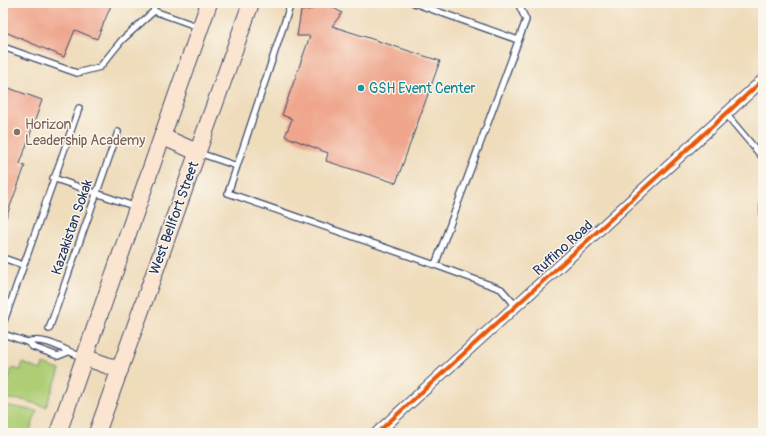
<svg xmlns="http://www.w3.org/2000/svg" width="766" height="436" font-family="Pangolin,sans-serif">
  <style>
    .green { fill: #aecd75; stroke: #647e6a }
    .building { fill: #efa68d }
    .lines { fill: none; stroke-linecap: round; stroke-linejoin: round }
    .lane-casing { stroke: #3b496c; stroke-width: 8 }
    .street-casing { stroke: #3b496c; stroke-width: 13 }
    .secondary-casing { stroke: #3b496c; stroke-width: 18 }
    .lane { stroke: #fff; stroke-width: 5.5 }
    .street { stroke: #fff; stroke-width: 11 }
    .secondary { stroke: #fce5d0; stroke-width: 16 }
    .cycleway-casing { stroke: #fbf7ec; stroke-width: 6 }
    .cycleway { stroke: #e8590c; stroke-width: 4 }
    .culture-dot { fill: #0f9aa8; stroke: #fbf7ec; stroke-width: 1.5 }
    .education-dot { fill: #8d6e63; stroke: #fbf7ec; stroke-width: 1.5 }
    .labels { text-anchor: middle; dominant-baseline: central; stroke-width: 3; stroke-linejoin: round; paint-order: stroke }
    .culture-label { font-size: 14px; fill: #0d838f; stroke: #fbf7ec; text-anchor: start }
    .education-label { font-size: 14px; fill: #785e54; stroke: #fbf7ec; text-anchor: start }
    .street-label { font-size: 14px; fill: #1b2f5e; stroke: #fbf7ec }
  </style>
  <rect width="100%" height="100%" fill="#fbf7ec"/>
  <filter id="ink" filterUnits="userSpaceOnUse"><feTurbulence type="fractalNoise" baseFrequency=".025" numOctaves="2"/><feDisplacementMap in="SourceGraphic" scale="8" xChannelSelector="R" yChannelSelector="G"/><feConvolveMatrix kernelMatrix="1 2 1 2 8 2 1 2 1" color-interpolation-filters="sRGB"/></filter>
  <filter id="wash" filterUnits="userSpaceOnUse"><feTurbulence type="fractalNoise" baseFrequency=".012" numOctaves="4" result="noise"/><feDisplacementMap in="SourceGraphic" scale="16" xChannelSelector="R" yChannelSelector="G"/><feGaussianBlur stdDeviation="0.9" result="paint"/><feColorMatrix in="noise" values="0 0 0 0 0 0 0 0 0 0 0 0 0 0 0 0 0 1.4 0 .05"/><feComposite in="paint" operator="in"/></filter>
  <g filter="url(#wash)">
    <rect width="100%" height="100%" fill="#efdcbb"/>
    <path class="green" d="M 22,363 L 41,370 L 43,364 L 60,370 L 46,407 L 23,400 L 7,399 L 3,397 L 12,368 L 21,370 Z
      M 4,405 L 37,411 L 29,433 L 3,433 Z"/>
    <g id="blocks">
      <path class="building" d="M 3,3 L 112,3 L 97,39 L 75,30 L 64,57 L 3,31 Z
        M 318,3 L 326,3 L 342,13 L 332,26 L 440,61 L 396,183 L 326,161 L 328,153 L 285,136 L 292,119 L 282,115 L 310,36 L 297,36 L 301,11 L 313,9 Z
        M 3,86 L 42,100 L 20,164 L 25,166 L 4,223 L 3,222 Z"/>
    </g>
  </g>
  <g filter="url(#ink)">
    <use href="#blocks" fill-opacity="0" stroke="#3b496c" stroke-width="1"/>
    <g class="lines">
      <g class="lane-casing">
        <path id="lane" d="M 153,3 L 154,11
          M 291,3 L 228,193 L 435,265 L 526,20 L 518,3
          M 414,3 L 518,40
          M 154,11 L 199,27
          M 3,47 L 77,73 L 100,67 L 122,40 L 154,11
          M 726,114 L 763,158
          M 199,153 L 237,166
          M 53,178 L 136,207
          M 763,199 L 763,217
          M 3,258 L 23,265
          M 435,265 L 501,289 L 516,306
          M 3,324 L 79,108
          M 49,329 L 118,132
          M 3,334 L 27,342
          M 68,352 L 58,356 L 33,347 L 27,342 C 46,336 65,351 82,357"/>
      </g>
      <g class="street-casing">
        <path id="street" d="M 377,433 L 763,80"/>
      </g>
      <g class="secondary-casing">
        <path id="secondary" d="M 163,137 L 197,152
          M 84,357 L 120,370
          M 58,433 L 209,3
          M 97,433 L 251,3"/>
      </g>
      <use href="#lane" class="lane"/>
      <use href="#street" class="street"/>
      <use href="#secondary" class="secondary"/>
      <g class="cycleway-casing">
        <path id="cycleway" d="M 377,433 L 763,80"/>
      </g>
      <use href="#cycleway" class="cycleway"/>
    </g>
  </g>
  <circle class="culture-dot" cx="361" cy="88" r="4"/>
  <circle class="education-dot" cx="17" cy="132" r="4"/>
  <g class="labels">
    <g class="culture-label">
      <text x="369" y="88">GSH Event Center</text>
    </g>
    <g class="education-label">
      <text x="25" y="124">Horizon<tspan x="25" dy="16">Leadership Academy</tspan></text>
    </g>
    <g class="street-label">
      <text transform="translate(174 218) rotate(-70)">West Bellfort Street</text>
      <text transform="translate(72 227) rotate(-71)">Kazakistan Sokak</text>
      <text transform="translate(563 248) rotate(-42)">Ruffino Road</text>
    </g>
  </g>
  <rect width="766" height="436" fill="none" stroke="#fbf7ec" stroke-width="16"/>
</svg>
